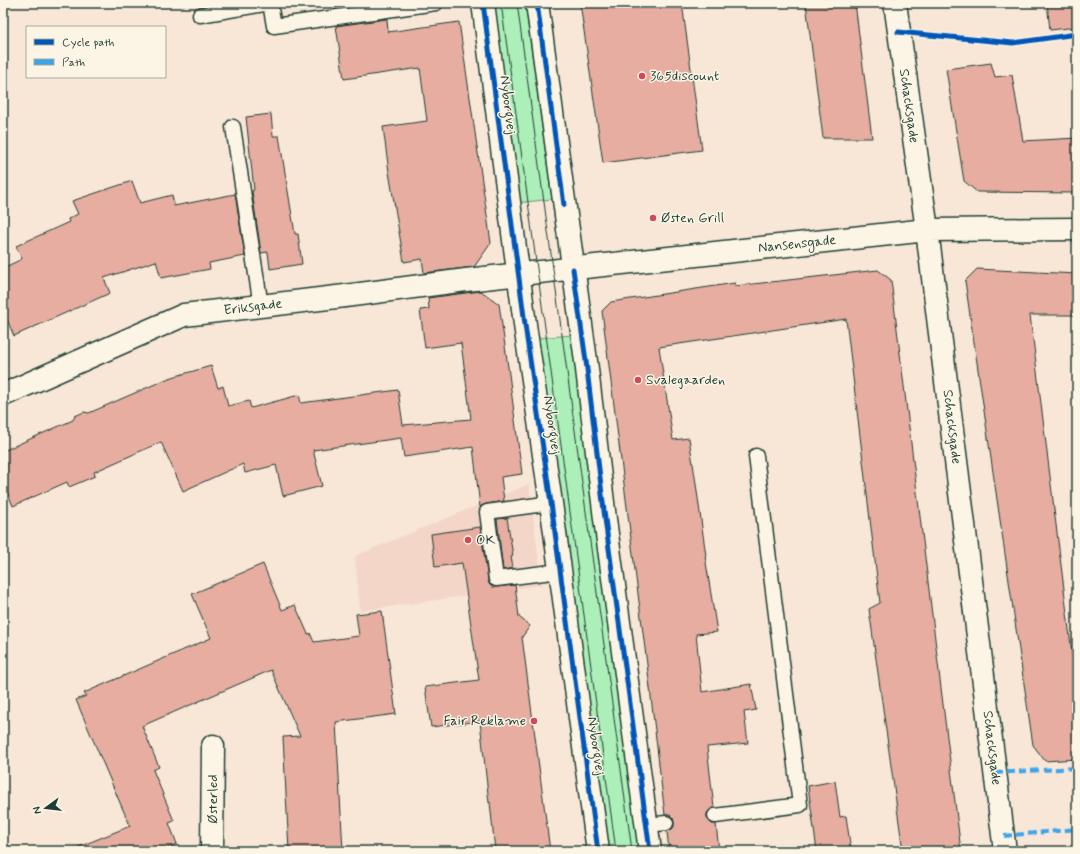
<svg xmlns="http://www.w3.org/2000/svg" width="1080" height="854" font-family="Mynerve,sans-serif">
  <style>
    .built { fill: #f3d6c7 }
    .green { fill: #adefb9; stroke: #669676 }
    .building { fill: #e7ada1; stroke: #1f3d34 }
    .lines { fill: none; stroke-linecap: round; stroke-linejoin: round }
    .lane-casing { stroke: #1f3d34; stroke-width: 17 }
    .street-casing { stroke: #1f3d34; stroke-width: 25 }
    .secondary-casing { stroke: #1f3d34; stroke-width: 25 }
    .lane { stroke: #fcf5e5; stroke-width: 14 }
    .street { stroke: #fcf5e5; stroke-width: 22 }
    .secondary { stroke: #fcf5e5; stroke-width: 22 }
    .tram { stroke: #1f3d34; stroke-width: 1 }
    .quiet { stroke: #3da4eb; stroke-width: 4; stroke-dasharray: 8 4; stroke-linecap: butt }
    .cycleway-casing { stroke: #fcf5e5; stroke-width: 8 }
    .cycleway { stroke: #0057b8; stroke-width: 5 }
    .poi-dot { fill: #d1495b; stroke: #fcf5e5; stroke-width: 1.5 }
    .labels { text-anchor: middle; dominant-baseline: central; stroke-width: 3; stroke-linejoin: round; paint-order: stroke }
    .poi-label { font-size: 14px; fill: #1f3d34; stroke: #fcf5e5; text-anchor: start }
    .street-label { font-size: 14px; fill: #1f3d34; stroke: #fcf5e5 }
  </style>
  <rect width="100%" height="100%" fill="#f8e7d7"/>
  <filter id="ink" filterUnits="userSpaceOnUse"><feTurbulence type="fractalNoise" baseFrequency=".025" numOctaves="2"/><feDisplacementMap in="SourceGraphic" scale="8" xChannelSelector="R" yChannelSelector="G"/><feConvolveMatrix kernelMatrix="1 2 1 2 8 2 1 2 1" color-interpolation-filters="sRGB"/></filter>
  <g filter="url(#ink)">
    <path class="built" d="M 529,484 L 542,585 L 360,611 L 355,556 Z"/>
    <path class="green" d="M 490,3 L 525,3 L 552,199 L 517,203 Z
      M 573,335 L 642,851 L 606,851 L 538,338 Z"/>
    <path class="building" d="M 333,3 L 376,3 L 334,9 Z
      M 580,3 L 682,3 L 702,150 L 603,163 Z
      M 806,3 L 855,3 L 872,138 L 823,138 Z
      M 1047,3 L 1077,3 L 1077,27 L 1050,30 Z
      M 387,19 L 388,32 L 459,22 L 491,243 L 474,267 L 424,273 L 422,259 L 404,262 L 389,172 L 383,127 L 427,121 L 420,68 L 344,79 L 336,26 Z
      M 991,63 L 995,77 L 1012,75 L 1023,141 L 1077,138 L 1077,193 L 977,192 L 964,181 L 946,69 Z
      M 271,114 L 273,136 L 279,136 L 295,234 L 298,234 L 302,264 L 270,269 L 268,252 L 261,253 L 252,191 L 254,190 L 246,117 Z
      M 132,181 L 140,203 L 172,195 L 174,206 L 235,194 L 245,256 L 209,263 L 210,269 L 161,278 L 156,261 L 104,278 L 110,293 L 14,336 L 3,310 L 3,268 L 22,259 L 16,246 L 69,222 L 68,219 L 78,214 L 72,201 Z
      M 977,269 L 1077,274 L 1077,315 L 1030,315 L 1077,694 L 1077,759 L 1045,761 L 1033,745 L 965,281 Z
      M 878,270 L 891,280 L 961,851 L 903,851 L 869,609 L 880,603 L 846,319 L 659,347 L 673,440 L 689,438 L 695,477 L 706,556 L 705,556 L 717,632 L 696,634 L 702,692 L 751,684 L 756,710 L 744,712 L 748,743 L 707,747 L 714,808 L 710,810 L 707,813 L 707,817 L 709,821 L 712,824 L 716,824 L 719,851 L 669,851 L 667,831 L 671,830 L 674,827 L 674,822 L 673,818 L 670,815 L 665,815 L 649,680 L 602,311 L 611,302 L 735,283 L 735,286 Z
      M 481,291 L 499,304 L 509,374 L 522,474 L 501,477 L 504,501 L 486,504 L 480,507 L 473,447 L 404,457 L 401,438 L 313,450 L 322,486 L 283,496 L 276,465 L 245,473 L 243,464 L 183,491 L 161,442 L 94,472 L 95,476 L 69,487 L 67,482 L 13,506 L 3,482 L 3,451 L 73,420 L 75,416 L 84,412 L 89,413 L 169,378 L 211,366 L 218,388 L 223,386 L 228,406 L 249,401 L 251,408 L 299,395 L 301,403 L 398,390 L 403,425 L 471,419 L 461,343 L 425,348 L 420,310 L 429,309 L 428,298 Z
      M 507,518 L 513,556 L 511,557 L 513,568 L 503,570 L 497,519 Z
      M 480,527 L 488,580 L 489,584 L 492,587 L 497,587 L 515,585 L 519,617 L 530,626 L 522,637 L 550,851 L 495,851 L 490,802 L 489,803 L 480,721 L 431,727 L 425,687 L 479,680 L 462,563 L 435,567 L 431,534 Z
      M 263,564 L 282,610 L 295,605 L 308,634 L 310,633 L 314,642 L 359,636 L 356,614 L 382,611 L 396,714 L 336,722 L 343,851 L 289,851 L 283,737 L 300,736 L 271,670 L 142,726 L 159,767 L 153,770 L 174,821 L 169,823 L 177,844 L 160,851 L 71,851 L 71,850 L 130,826 L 76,700 L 86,696 L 84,693 L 211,638 L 192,594 Z
      M 835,781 L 840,817 L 846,816 L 851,851 L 817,851 L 808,786 Z"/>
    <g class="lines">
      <g class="lane-casing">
        <path id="lane" d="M 200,15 L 270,3 L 274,26 L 436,3
          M 233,127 L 261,306
          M 551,503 L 487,512 L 496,579 L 560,571
          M 715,816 L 800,805 L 756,456
          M 647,825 L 666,823"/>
      </g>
      <g class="street-casing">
        <path id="street" d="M 895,3 L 927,230 L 1005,851
          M 3,395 L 184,315 L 345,296 L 466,280 L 927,230 L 1077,229
          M 212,851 L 213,746"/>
      </g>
      <g class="secondary-casing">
        <path id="secondary" d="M 483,3 L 526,332 L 551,503 L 598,851
          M 537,3 L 586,361 L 605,519 L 650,851"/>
      </g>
      <use href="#lane" class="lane"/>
      <use href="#street" class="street"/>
      <use href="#secondary" class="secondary"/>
      <path class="tram" d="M 501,3 L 616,851
        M 517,3 L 632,851"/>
      <path class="quiet" d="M 995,773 L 1077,768
        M 1004,836 L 1077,829"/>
      <g class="cycleway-casing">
        <path id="cycleway" d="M 483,3 L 526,332 L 551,503 L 598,851
          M 537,3 L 564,205
          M 898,32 L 1013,43 L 1077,34
          M 573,269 L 586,361 L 605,519 L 650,851"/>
      </g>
      <use href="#cycleway" class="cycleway"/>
    </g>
  </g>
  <g class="poi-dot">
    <circle cx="642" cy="76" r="4"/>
    <circle cx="653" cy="218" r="4"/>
    <circle cx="638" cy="380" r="4"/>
    <circle cx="468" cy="540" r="4"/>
    <circle cx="534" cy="721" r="4"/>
  </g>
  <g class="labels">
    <g class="poi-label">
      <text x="650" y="76">365discount</text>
      <text x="661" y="218">Østen Grill</text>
      <text x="646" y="380">Svalegaarden</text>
      <text x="476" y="540">OK</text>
      <text x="526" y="721" text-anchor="end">Fair Reklame</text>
    </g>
    <g class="street-label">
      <text transform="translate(508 105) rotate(83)">Nyborgvej</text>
      <text transform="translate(909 106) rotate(82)">Schacksgade</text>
      <text transform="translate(797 244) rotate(-6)">Nansensgade</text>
      <text transform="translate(253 307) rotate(-7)">Eriksgade</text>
      <text transform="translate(552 425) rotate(82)">Nyborgvej</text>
      <text transform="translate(952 427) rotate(83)">Schacksgade</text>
      <text transform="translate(596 746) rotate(82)">Nyborgvej</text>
      <text transform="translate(992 748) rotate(83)">Schacksgade</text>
      <text transform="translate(213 799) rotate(-90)">Østerled</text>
    </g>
  </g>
  <rect width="1080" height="854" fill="none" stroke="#fcf5e5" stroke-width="16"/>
  <rect x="8" y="8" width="1064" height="838" fill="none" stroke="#1f3d34" stroke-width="1.5" filter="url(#ink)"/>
  <rect x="26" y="26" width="140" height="52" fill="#fcf5e5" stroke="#a4ab9e"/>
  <rect x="34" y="39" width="20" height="6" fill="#0057b8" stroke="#a4ab9e"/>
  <text x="62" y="46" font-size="12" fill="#1f3d34">Cycle path</text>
  <rect x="34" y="59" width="20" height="6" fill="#3da4eb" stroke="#a4ab9e"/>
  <text x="62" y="66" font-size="12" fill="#1f3d34">Path</text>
  <g transform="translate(46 808) rotate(255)" stroke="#fcf5e5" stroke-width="3" paint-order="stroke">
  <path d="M0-3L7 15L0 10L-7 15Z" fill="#1f3d34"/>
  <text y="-6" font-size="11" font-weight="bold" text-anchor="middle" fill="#1f3d34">N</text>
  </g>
</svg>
